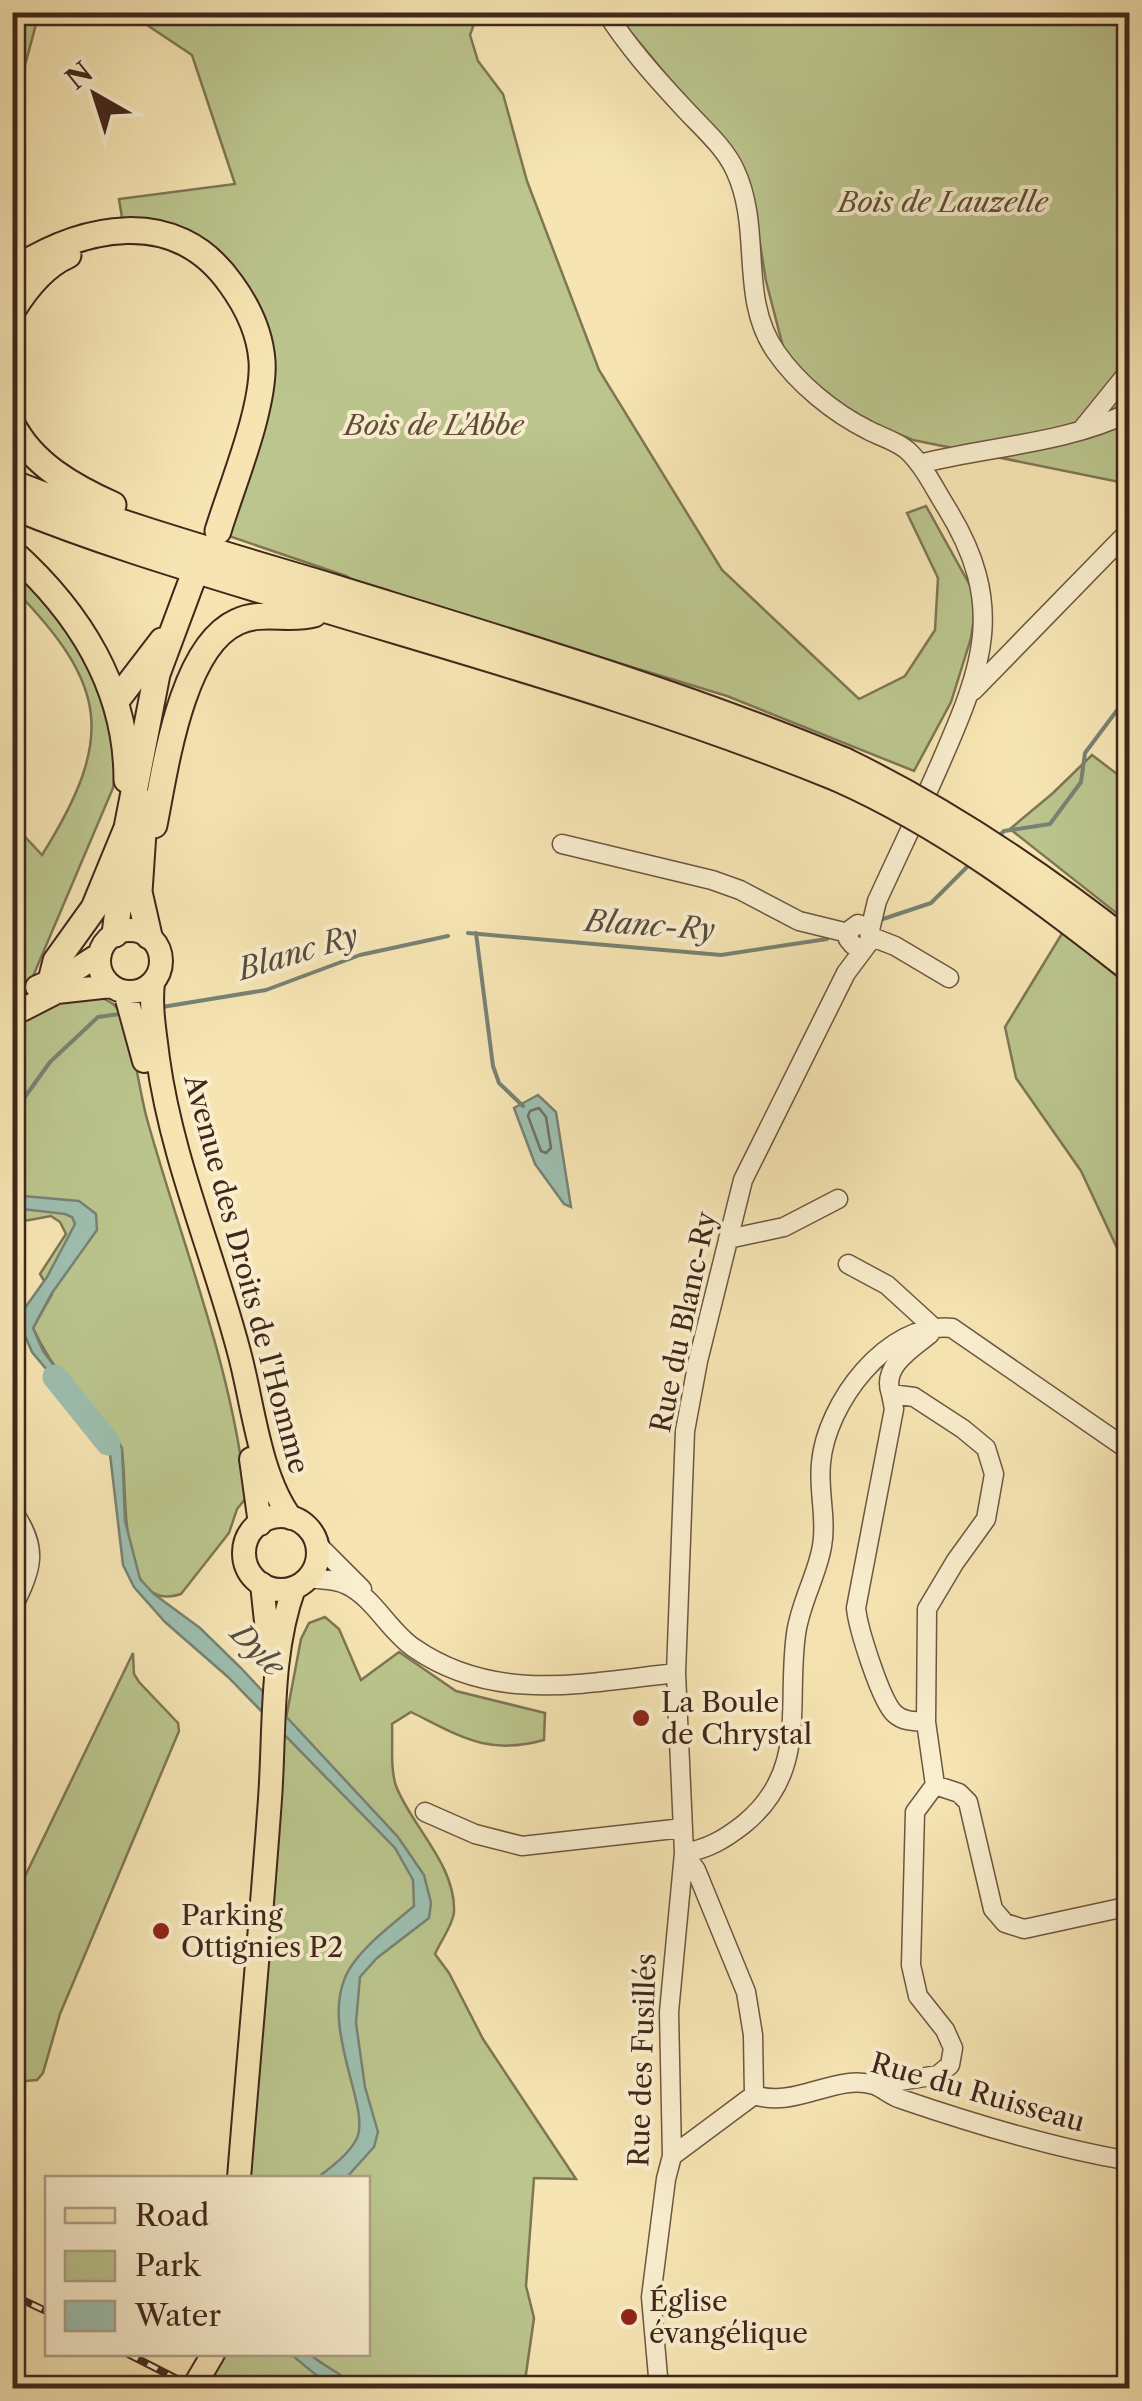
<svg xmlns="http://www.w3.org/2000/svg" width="1142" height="2401" font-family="'Libre Caslon Text',serif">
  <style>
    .green { fill: #bbc58d; stroke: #7e7654; stroke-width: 2.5 }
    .water { fill: #9dbfb0; stroke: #788274; stroke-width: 2.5 }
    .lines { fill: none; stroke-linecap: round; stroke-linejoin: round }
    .shore { stroke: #6f7266; stroke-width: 2.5 }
    .stream { stroke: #788274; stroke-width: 4 }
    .river { stroke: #9dbfb0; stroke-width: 25 }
    .minor-casing { stroke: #6e5641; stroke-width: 21 }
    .major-casing { stroke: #41261b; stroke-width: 26 }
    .highway-casing { stroke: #41261b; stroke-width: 29 }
    .minor { stroke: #f9eece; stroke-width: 18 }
    .major { stroke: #f6e5b3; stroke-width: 22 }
    .highway { stroke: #f6e5b3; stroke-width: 25 }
    .rail-casing { stroke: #41261b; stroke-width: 8 }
    .rail { stroke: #f9eece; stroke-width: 4; stroke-dasharray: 11; stroke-linecap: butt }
    .highway-bridge-casing { stroke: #41261b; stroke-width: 29; stroke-linecap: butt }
    .highway-bridge { stroke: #f6e5b3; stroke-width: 25 }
    .poi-dot { fill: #8f2418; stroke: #f9eece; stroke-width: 4 }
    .labels { text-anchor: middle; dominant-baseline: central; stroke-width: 8; stroke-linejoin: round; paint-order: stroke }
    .park-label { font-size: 28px; font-style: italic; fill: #604e38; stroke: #f9eece }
    .street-label { font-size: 28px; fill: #41261b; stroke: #f9eece }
    .poi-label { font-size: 28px; fill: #41261b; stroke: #f9eece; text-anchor: start }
    .water-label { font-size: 30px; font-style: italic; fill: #584c40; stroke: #f9eece }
  </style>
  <rect width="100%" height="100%" fill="#f6e5b3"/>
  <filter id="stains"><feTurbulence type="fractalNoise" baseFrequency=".002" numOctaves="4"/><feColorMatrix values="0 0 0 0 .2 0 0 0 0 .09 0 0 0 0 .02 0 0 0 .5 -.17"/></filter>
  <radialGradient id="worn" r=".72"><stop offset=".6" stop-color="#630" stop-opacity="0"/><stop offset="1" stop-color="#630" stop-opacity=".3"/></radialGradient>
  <path class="green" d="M 13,12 L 39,13 L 13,110 L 12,13 Z
    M 129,13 L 478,13 L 470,35 L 478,61 L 503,94 L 527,181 L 599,370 L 722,570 L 859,699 L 905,676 L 935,630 L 938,578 L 907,513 L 926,506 L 977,598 L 971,638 L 951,702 L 914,771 L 727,696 L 359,584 L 346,576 L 223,534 L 264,395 L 232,274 L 123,224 L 119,199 L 235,184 L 192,55 Z
    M 615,13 L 1129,13 L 1129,484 L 913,440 L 845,412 L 788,366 L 766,281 L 751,188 L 744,169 Z
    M 12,567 L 79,640 L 110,719 L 115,772 L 113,788 L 31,981 L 13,999 L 13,824 L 42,855 C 115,738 109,686 13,588 Z
    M 1092,755 L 1129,783 L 1129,923 L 1010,829 L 1053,793 Z
    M 1063,932 L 1129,986 L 1129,1256 L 1118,1250 L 1081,1171 L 1016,1078 L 1005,1027 Z
    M 98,996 C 104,999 113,1002 117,1008 C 132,1028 139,1091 147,1119 C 182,1245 233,1368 246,1498 L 237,1509 L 229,1533 L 181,1594 C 116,1616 128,1487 122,1452 C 119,1435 82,1401 70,1386 C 55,1368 43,1350 33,1328 L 52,1294 L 40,1274 L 66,1234 L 60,1222 L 51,1216 L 13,1223 L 12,1028 L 56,1002 Z
    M 325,1617 L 339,1629 L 361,1680 L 399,1652 L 456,1691 L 545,1713 L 544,1740 C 487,1756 460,1736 411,1712 L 392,1724 C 393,1743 390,1768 396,1786 C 412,1827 456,1865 454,1912 C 453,1925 440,1942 435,1954 L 449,1973 L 483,2039 L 576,2179 L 534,2178 L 526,2286 L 534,2318 L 524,2388 L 225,2388 L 209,2380 L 222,2354 L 368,2354 L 368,2178 L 245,2178 L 282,1740 L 301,1639 L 309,1623 Z
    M 133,1653 L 134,1674 L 139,1682 L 178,1723 L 179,1731 L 60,2014 L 43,2073 L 37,2080 L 13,2082 L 13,1901 Z"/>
  <path class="water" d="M 538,1095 L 556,1112 L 571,1207 L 564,1204 L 535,1164 L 514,1108 Z
    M 12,1195 L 79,1201 L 96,1214 L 97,1230 L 52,1293 L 33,1328 L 43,1351 L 68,1384 L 111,1430 L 122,1448 L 125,1521 L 140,1579 L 154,1594 L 200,1628 L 241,1668 L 398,1837 L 424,1875 L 431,1903 L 429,1918 L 377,1958 L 360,1977 L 356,2023 L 365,2087 L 378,2132 L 374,2147 L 346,2178 L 317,2178 C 330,2168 348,2155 356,2140 C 374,2108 313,2021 352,1965 C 367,1943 393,1924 414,1906 L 413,1880 L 395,1848 L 228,1677 L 165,1622 L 134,1587 L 123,1565 L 110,1454 L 100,1433 L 32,1352 L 23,1331 L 22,1312 L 47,1277 L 75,1224 L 72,1217 L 65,1214 L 13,1208 Z
    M 291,2354 L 310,2354 C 325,2368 343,2373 356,2388 C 328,2389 312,2372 291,2354 Z"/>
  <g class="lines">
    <path class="shore" d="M 539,1108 L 546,1117 L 551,1148 L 546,1153 L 541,1151 L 528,1116 L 530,1111 Z"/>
    <path class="stream" d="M 999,836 L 1004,831 L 1050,824 L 1081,782 L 1085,753 L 1130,693
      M 883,919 L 931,903 L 970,864
      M 468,933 L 721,955 L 827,939
      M 476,933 L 493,1066 L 499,1083 L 523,1106
      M 162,1007 L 266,990 L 360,955 L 448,936
      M 12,1115 L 50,1062 L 98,1017 L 120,1014"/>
    <path class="river" d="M 55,1377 L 108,1443"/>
    <g class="minor-casing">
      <path id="minor" d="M 606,12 C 628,47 655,77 682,106 C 700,126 724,146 735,170 C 763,229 738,298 776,352 C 798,384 834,413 868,430 C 881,437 897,441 908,451 C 924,466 934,488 946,507 C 1007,605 983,666 940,764 C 920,810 898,855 877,901 L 870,930
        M 1083,428 L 1130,370
        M 919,464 C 989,446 1065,444 1130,412
        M 973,691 L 1130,530
        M 562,844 L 712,880 L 740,890 L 799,921 L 848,933
        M 872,937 L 895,946 L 949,978
        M 728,1239 L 784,1227 L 838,1199
        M 848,1264 L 887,1285 L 933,1327
        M 891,1394 C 881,1367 911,1349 930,1334
        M 12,1510 C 40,1550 32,1568 12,1609
        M 317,1544 L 362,1589
        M 309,1578 C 321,1580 336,1579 347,1585 C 374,1598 389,1631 414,1648 C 495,1704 585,1683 676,1673
        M 926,1722 L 927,1609 L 955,1562 L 986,1519 L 994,1474 L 986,1448 L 963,1429 L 914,1397 L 891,1394 L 894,1409 L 856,1608 C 858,1628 881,1702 895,1714 C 904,1722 915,1721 926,1722 L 935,1785
        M 425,1812 L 475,1834 L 522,1846 L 683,1828
        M 684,1853 C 708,1849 725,1839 744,1824 C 809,1771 786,1705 796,1634 C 800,1603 817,1576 822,1546 C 827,1519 818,1491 821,1463 C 826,1404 887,1321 952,1328 L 1130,1451
        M 684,1853 L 696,1870 L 746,1992 L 753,2035 L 754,2095
        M 874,2085 L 938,2075 L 950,2065 L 953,2048 L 945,2030 L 918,1996 L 911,1965 L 915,1812 L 935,1785 L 959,1793 L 968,1802 L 993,1909 L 1005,1923 L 1024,1929 L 1130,1906
        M 754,2095 C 796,2109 836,2073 874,2085 C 883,2088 891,2096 901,2099 C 974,2124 1053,2148 1130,2161
        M 672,2156 L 754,2095
        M 659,2388 L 651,2297 L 666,2179 L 672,2156 L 669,2012 L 684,1853 L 676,1673 L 685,1431 L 698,1361 L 743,1180 L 846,973 L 870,941 L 869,928 L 858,924 L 850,930 L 848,939 L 853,945 L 863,948"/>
    </g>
    <g class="major-casing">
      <path id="major" d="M99 961a31 31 0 1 1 62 0a31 31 0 1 1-62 0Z
        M 153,983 C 150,1008 155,1033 158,1059 C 172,1160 213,1253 239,1352 C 253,1403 259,1475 291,1518
        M 37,987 L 75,970 L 100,954
        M 125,992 L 144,1061
        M 12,1015 L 57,992 L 111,986
        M 251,1459 L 260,1524
        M244 1553a37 37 0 1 1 74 0a37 37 0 1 1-74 0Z
        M 262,1584 L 269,1650
        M 239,2178 C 249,2052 261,1925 270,1799 C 275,1729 270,1654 294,1588
        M 193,2388 L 213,2354"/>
    </g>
    <g class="highway-casing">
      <path id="highway" d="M 12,271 C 82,226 175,204 231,284 C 247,306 260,333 262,361 C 265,407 232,485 218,531
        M 12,311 C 26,288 43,266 68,255
        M 12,424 C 32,464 73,487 113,505
        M 12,483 C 116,524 223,554 329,586 C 503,640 677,691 845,761
        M 12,506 C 102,543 195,570 287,598 C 471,654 658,705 837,778
        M 12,552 C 79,612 127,688 127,780
        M 116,701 L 162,641
        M 145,803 L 139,892 L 149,936
        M 154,825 C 165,770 181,647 237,622 C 262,610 289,621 314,614
        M 115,934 L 125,855
        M 51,981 L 56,961 L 94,908 L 127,828 L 157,674 L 192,580"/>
    </g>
    <use href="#minor" class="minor"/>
    <use href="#major" class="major"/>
    <use href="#highway" class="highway"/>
    <g class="rail-casing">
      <path id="rail" d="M 12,2295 L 48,2312
        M 128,2354 L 195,2388"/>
    </g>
    <use href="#rail" class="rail"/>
    <g class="highway-bridge-casing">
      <path id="highway-bridge" d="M 845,761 C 948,811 1040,873 1130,944
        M 837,778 C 945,826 1037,896 1130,969"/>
    </g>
    <use href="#highway-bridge" class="highway-bridge"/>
  </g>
  <g class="poi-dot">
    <circle cx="641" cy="1718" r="10"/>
    <circle cx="161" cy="1931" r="10"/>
    <circle cx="629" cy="2317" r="10"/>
  </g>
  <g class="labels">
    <g class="park-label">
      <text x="943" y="202">Bois de Lauzelle</text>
      <text x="434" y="425">Bois de L'Abbe</text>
    </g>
    <g class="street-label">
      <text transform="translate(247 1274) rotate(75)">Avenue des Droits de l'Homme</text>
      <text transform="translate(683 1322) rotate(-78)">Rue du Blanc-Ry</text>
      <text transform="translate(642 2060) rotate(-88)">Rue des Fusillés</text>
      <text transform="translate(978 2092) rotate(16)">Rue du Ruisseau</text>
    </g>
    <g class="poi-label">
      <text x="661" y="1702">La Boule<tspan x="661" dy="32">de Chrystal</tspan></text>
      <text x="181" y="1915">Parking<tspan x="181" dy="32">Ottignies P2</tspan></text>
      <text x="649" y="2301">Église<tspan x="649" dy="32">évangélique</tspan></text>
    </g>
    <g class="water-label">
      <text transform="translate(650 925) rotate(4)">Blanc-Ry</text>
      <text transform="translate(298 952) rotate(-17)">Blanc Ry</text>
      <text transform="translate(258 1650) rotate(45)">Dyle</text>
    </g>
  </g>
  <rect width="1142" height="2401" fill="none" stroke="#f6e5b3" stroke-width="50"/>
  <rect x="15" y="15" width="1112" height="2371" fill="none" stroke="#41261b" stroke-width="5"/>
  <rect x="25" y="25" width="1092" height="2351" fill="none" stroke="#41261b" stroke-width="2.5"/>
  <rect x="45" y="2176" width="325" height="180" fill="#f9eece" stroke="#af9e86" stroke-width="2.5"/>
  <rect x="65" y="2208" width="50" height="15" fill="#f6e5b3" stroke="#af9e86" stroke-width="2.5"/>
  <text x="135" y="2226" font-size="30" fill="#41261b">Road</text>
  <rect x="65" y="2251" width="50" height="30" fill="#bbc58d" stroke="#af9e86" stroke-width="2.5"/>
  <text x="135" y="2276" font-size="30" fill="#41261b">Park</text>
  <rect x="65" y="2301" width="50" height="30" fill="#9dbfb0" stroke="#af9e86" stroke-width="2.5"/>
  <text x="135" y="2326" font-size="30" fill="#41261b">Water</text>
  <g transform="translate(95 95) rotate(321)" stroke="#f9eece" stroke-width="8" paint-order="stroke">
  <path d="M0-8L18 38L0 25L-18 38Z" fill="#41261b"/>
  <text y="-15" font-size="28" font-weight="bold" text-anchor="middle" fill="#41261b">N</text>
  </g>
  <rect width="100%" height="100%" filter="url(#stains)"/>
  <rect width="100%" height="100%" fill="url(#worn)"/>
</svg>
